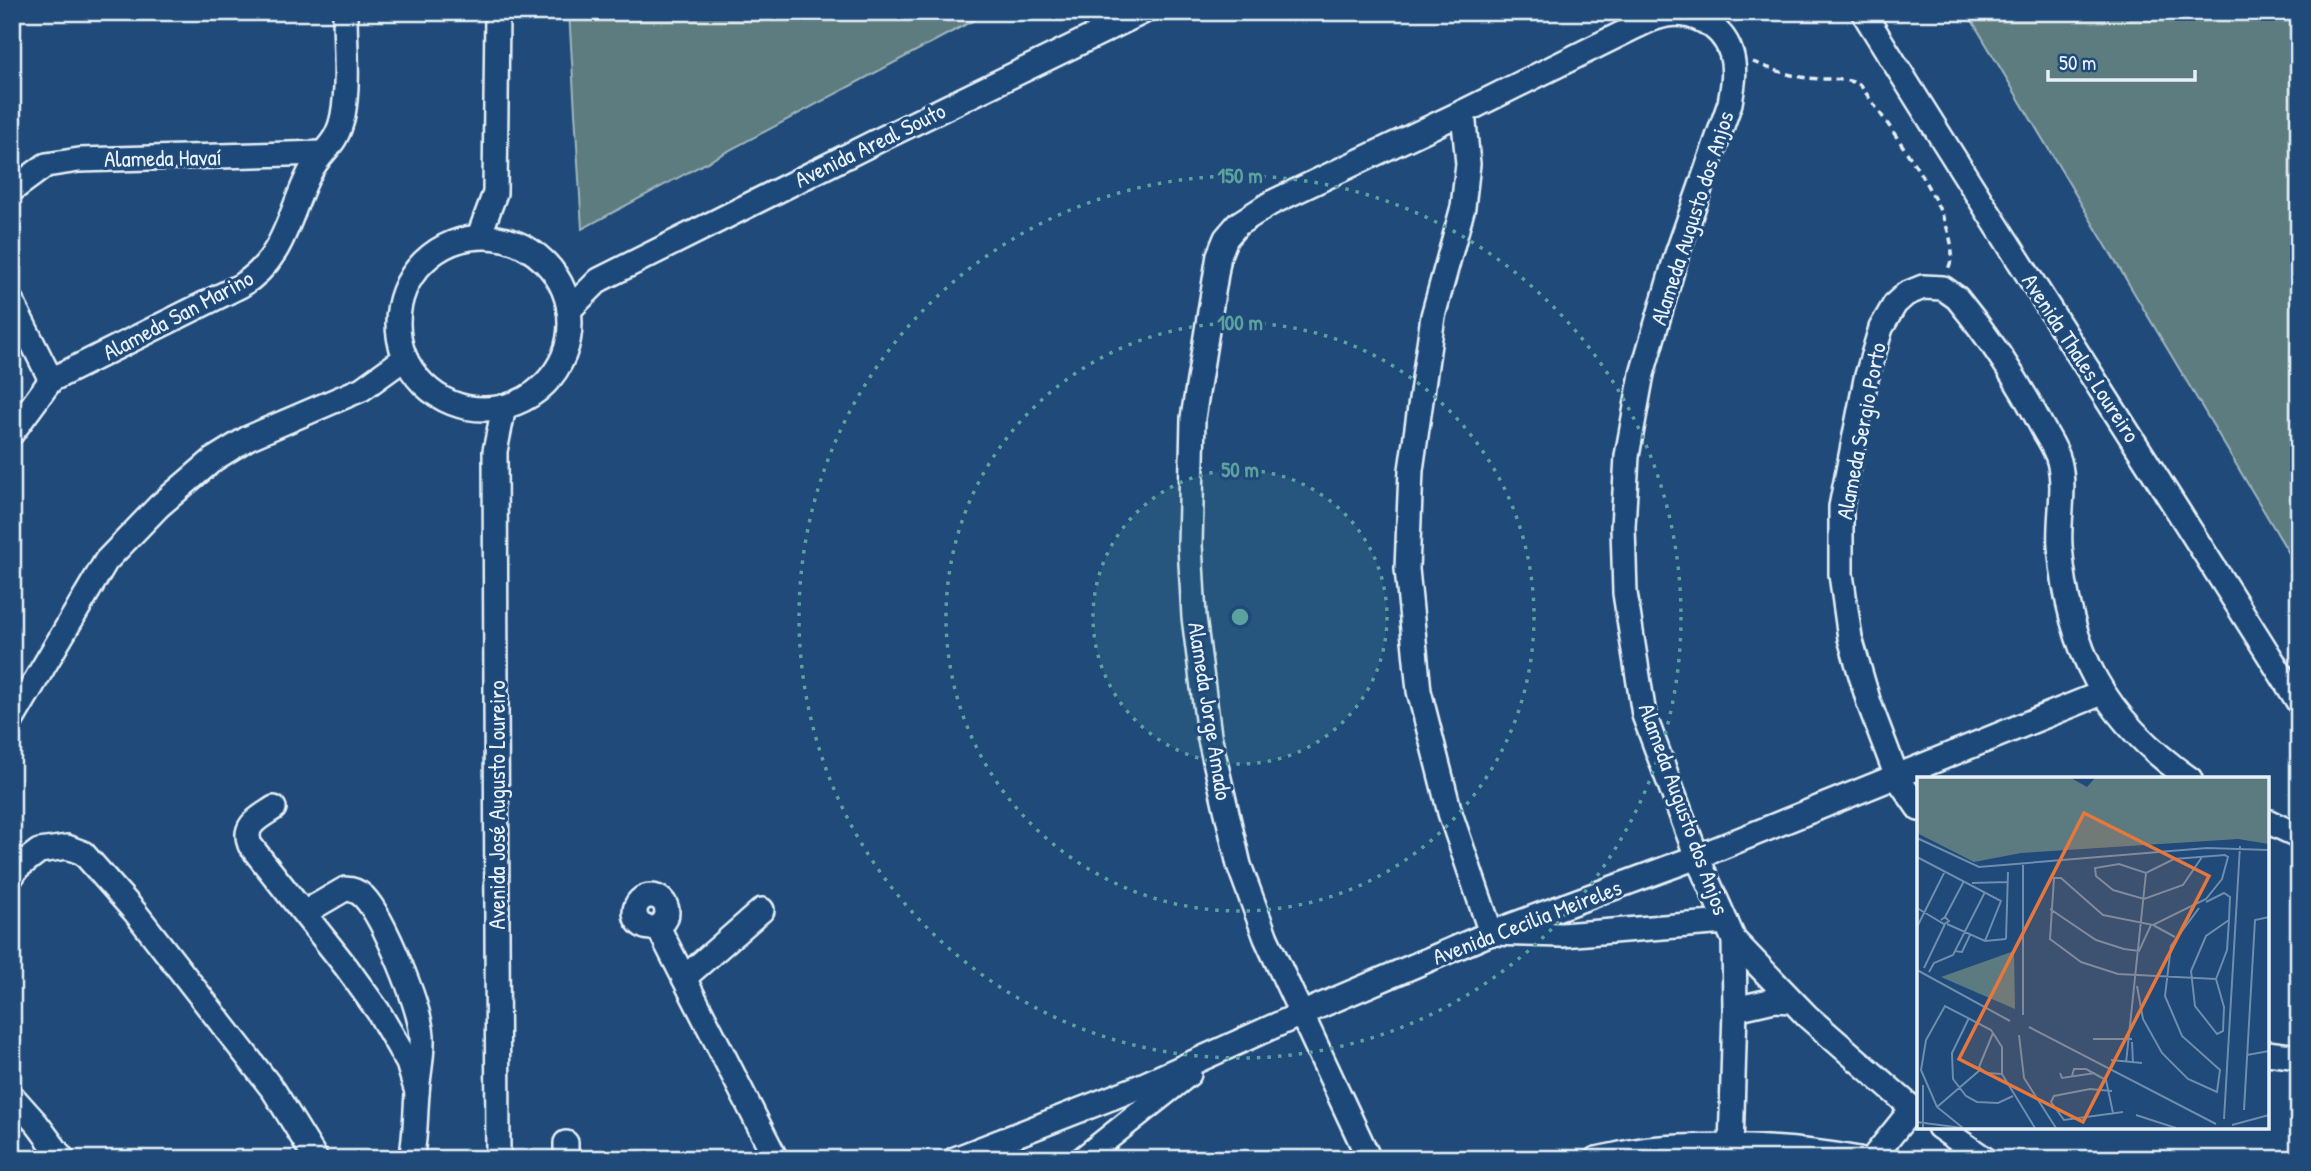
<svg xmlns="http://www.w3.org/2000/svg" width="2311" height="1171" font-family="'Patrick Hand',sans-serif">
<rect width="100%" height="100%" fill="#1f4a7a"/>
<filter id="ink" filterUnits="userSpaceOnUse"><feTurbulence type="fractalNoise" baseFrequency=".0143" numOctaves="2"/><feDisplacementMap in="SourceGraphic" scale="14" xChannelSelector="R" yChannelSelector="G"/><feConvolveMatrix kernelMatrix="1 2 1 2 8 2 1 2 1" color-interpolation-filters="sRGB"/></filter>
<g filter="url(#ink)">
<g fill="#5c7b80" stroke="#a2b6bc" stroke-width="2">
<path d="M569,12h420l-407,217z"/>
<path d="M1967,12h332v558z"/>
</g>
<g fill="none" stroke-linecap="round" stroke-linejoin="round">
<defs>
<g id="street">
<path d="M1863,12c143,232 292,460 436,691"/>
<path d="M1463,112l5,52 -5,43 -30,109 -22,154 -4,99 12,122 31,122 41,120 71,2 164,-13"/>
<path d="M12,190l34,-25 33,-5 243,-7"/>
<path d="M479,236l16,-43 2,-181"/>
<circle cx="484" cy="323" r="86"/>
<path d="M12,302l39,78"/>
<path d="M569,310l30,-30 276,-138 268,-130"/>
<path d="M12,433l39,-53 189,-94c44,-26 48,-70 69,-112 13,-26 28,-27 34,-59 6,-33 2,-69 2,-103"/>
<path d="M12,720l94,-159 53,-55 55,-47 34,-21 114,-49 43,-31"/>
<path d="M274,808c-15,10 -32,17 -24,37l97,123 31,43 30,52 9,29"/>
<path d="M1919,809l-22,-32 -28,-74 -19,-65 -9,-64v-67l25,-128 15,-51 14,-24 11,-10 17,-7 20,1 14,10c32,39 62,84 85,129 6,11 14,22 17,34 7,27 -1,57 1,85 9,106 43,172 130,233"/>
<path d="M2267,821l32,15"/>
<path d="M12,876l6,-9 21,-16 28,-4 16,6 52,59 139,179 42,68"/>
<circle cx="651" cy="912" r="16"/>
<path d="M304,913l41,-24c8,0 14,3 19,8 20,21 56,110 58,139 1,20 -4,39 -5,58 -2,23 -1,42 -6,65"/>
<path d="M658,927l118,232"/>
<path d="M684,978l78,-68"/>
<path d="M1735,1009l39,-9 18,1"/>
<path d="M2267,1053l32,4"/>
<path d="M12,1096l25,28 26,35"/>
<path d="M1939,1127l46,32"/>
<path d="M566,1143v16"/>
<path d="M1731,1148l4,-139 -1,-69"/>
<path d="M498,1159l-3,-708 9,-44"/>
<path d="M955,1159l179,-70 167,-75 190,-81 206,-76 405,-164"/>
<path d="M1082,1159l107,-85"/>
<path d="M1369,1159l-103,-221 -27,-73 -30,-130 -15,-118 -4,-72 3,-127 26,-163 7,-17 12,-14 33,-21 192,-91 170,-84c9,-4 17,-9 26,-11 29,-9 63,7 72,36 5,17 2,33 -1,50l-53,151 -35,120 -15,82 -4,71 2,66 19,122 53,142 37,83 73,76 112,98"/>
<path d="M1596,1159c17,-3 35,-8 53,-10 66,-6 145,-2 210,10"/>
<path d="M1872,1159l40,-50"/>
</g>
</defs>
<use href="#street" stroke="#e8f1f8" stroke-width="28"/>
<path stroke="#e8f1f8" stroke-width="3.5" stroke-dasharray="7 5" stroke-linecap="butt" d="M1753,62c17,7 35,13 54,16 15,2 43,-1 54,8 26,38 91,122 91,168 0,5 -2,10 -4,16"/>
<use href="#street" stroke="#1f4a7a" stroke-width="23"/>
</g>
</g>
<circle cx="1240" cy="617" r="147" fill="#5ba19e" fill-opacity=".12"/>
<g fill="none" stroke="#5ba19e" stroke-width="3.5" stroke-dasharray="3.5 7">
<circle cx="1240" cy="617" r="147"/>
<circle cx="1240" cy="617" r="294"/>
<circle cx="1240" cy="617" r="441"/>
</g>
<g text-anchor="middle" stroke-width="6" stroke-linejoin="round" paint-order="stroke">
<g font-size="23" fill="#e8f1f8" stroke="#1f4a7a">
<text transform="translate(870 145) rotate(-26)" y="8">Avenida Areal Souto</text>
<text transform="translate(163 158) rotate(-1)" y="8">Alameda Havaí</text>
<text transform="translate(1692 218) rotate(-72)" y="8">Alameda Augusto dos Anjos</text>
<text transform="translate(178 315) rotate(-28)" y="8">Alameda San Marino</text>
<text transform="translate(2081 358) rotate(57)" y="8">Avenida Thales Loureiro</text>
<text transform="translate(1861 431) rotate(-79)" y="8">Alameda Sergio Porto</text>
<text transform="translate(1210 711) rotate(81)" y="8">Alameda Jorge Amado</text>
<text transform="translate(497 805) rotate(-90)" y="8">Avenida José Augusto Loureiro</text>
<text transform="translate(1684 809) rotate(70)" y="8">Alameda Augusto dos Anjos</text>
<text transform="translate(1527 922) rotate(-21)" y="8">Avenida Cecilia Meireles</text>
</g>
</g>
<g transform="translate(1917 777)">
<rect width="352" height="352" fill="#1f4a7a"/>
<path d="M0,1h154l16,9 8,-9h174v66l-31,-5 -217,14 -47,9 -57,-29zM97,174l1,58 -74,-32z" fill="#5c7b80"/>
<path fill="none" stroke="#6f8dac" stroke-width="2" d="M0,61l62,29 228,-19 62,2M0,80l84,44 -16,40M285,80l-19,28 -39,14 -31,-9 -17,-14 -1,-8 24,-4 27,9 28,-14 51,-4 3,2 -6,22 -16,20 -53,26 -50,-10 -42,-37h-7l-4,61 31,23 37,12 98,5M55,106l35,-1M289,125l18,-9 6,4 -1,23 -2,30 -11,29 8,28 -1,24 -6,3 -22,-28 -4,-35 15,-35 23,-16M0,131l27,16 5,-3 -4,-4 -4,3M133,132l46,31 28,9 15,2 12,-26M28,140l19,-36M30,147l38,17 21,-2M236,148l22,12M0,150l28,-56M89,162l2,-67M37,174l8,1 8,-17M7,191l21,-44M0,193l93,51M12,195l5,-9 19,-8 32,-63M220,209l6,33 19,34 26,26 29,13 3,-22 -38,-34 -17,-40 6,-50 28,-38M106,238v-150M52,241l-17,35 1,26 13,17 11,6 21,1 15,-7M112,250l187,97M76,256l-14,34 7,6 16,1M102,258l5,43 32,50M176,262h39M215,265l1,21M330,278l22,-4M194,283l31,3M209,286l20,-190M143,296l2,5 33,-5M155,299l2,-7h12l20,11 7,33M6,308v43M195,314l-22,-2 -36,7 -3,6 13,18 59,-8M20,330l43,-37M327,333l11,-190 14,-3M219,338l40,13M307,342l16,-273M0,345l45,6M315,348l37,-10M46,351l-26,-21 -16,-37 5,-30 19,-34 46,24 11,17v27l33,54"/>
<path fill="#e8773b" fill-opacity="0.15" stroke="#e8773b" stroke-width="3.5" d="M167,36l125,63 -126,246 -124,-63z"/>
<rect width="352" height="352" fill="none" stroke="#e8f1f8" stroke-width="3.5"/>
</g>
<circle cx="1240" cy="617" r="10" fill="#5ba19e" stroke="#1f4a7a" stroke-width="3.5"/>
<g font-size="21" text-anchor="middle" font-weight="bold" fill="#5ba19e" stroke="#1f4a7a" stroke-width="6" stroke-linejoin="round" paint-order="stroke">
<text x="1240" y="183">150 m</text>
<text x="1240" y="330">100 m</text>
<text x="1240" y="477">50 m</text>
</g>
<rect width="2311" height="1171" fill="none" stroke="#1f4a7a" stroke-width="42"/>
<rect x="21" y="21" width="2269" height="1129" fill="none" stroke="#e8f1f8" stroke-width="2.5" filter="url(#ink)"/>
<path d="M2048 70v10h147v-10" fill="none" stroke="#e8f1f8" stroke-width="3.5"/>
<text x="2059" y="70" font-size="21" fill="#e8f1f8" stroke="#1f4a7a" stroke-width="5" paint-order="stroke">50 m</text>
</svg>
